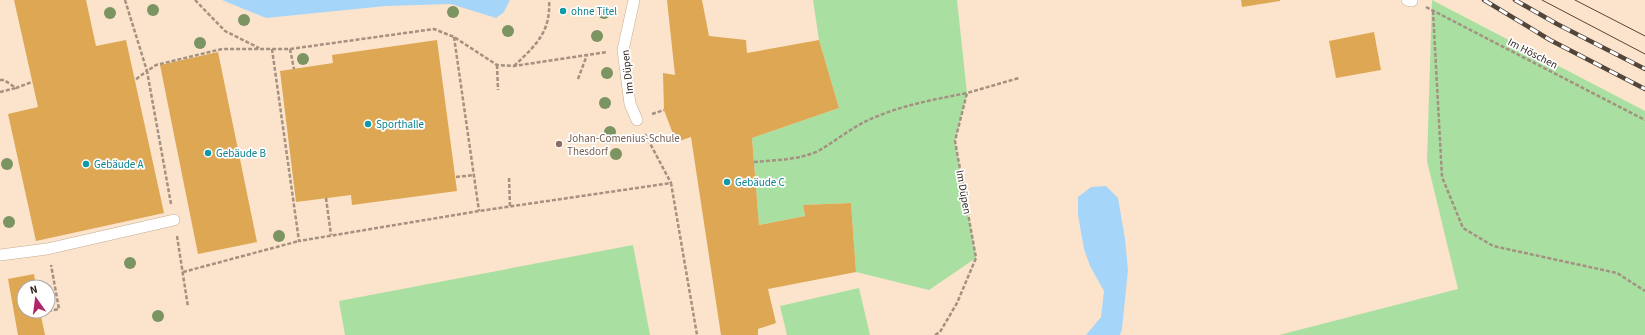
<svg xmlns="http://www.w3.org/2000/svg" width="1645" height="335" font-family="'Source Sans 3',sans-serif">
<rect width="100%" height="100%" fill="#fce3cb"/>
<g fill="#a9e0a2">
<path d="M813,0h144l10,93 -12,48 21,117 -47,32 -73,-18 -5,-69 -48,2 2,11 -46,9 -7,-87 87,-30 -20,-68z"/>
<path d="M1432,0l213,111v224h-366l179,-46 -31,-128z"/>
<path d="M633,245l17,90h-305l-6,-34z"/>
<path d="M859,288l11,47h-83l-7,-29z"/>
</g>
<g fill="#a6d5fa">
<path d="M222,0h288l-6,12 -8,6 -45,-14 -65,2 -120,12z"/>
<path d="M1106,186l12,12 7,41 3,31 -6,59 -2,6h-34l15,-18 3,-26 -14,-25 -6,-17 -6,-34v-18l13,-10z"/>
</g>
<g fill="#dda754">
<path d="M14,0h72l10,46 30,-6 38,173 -128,28 -28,-127 30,-7z"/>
<path d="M667,0h35l7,36 37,4 1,13 72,-13 20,68 -87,30 7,87 46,-9 -2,-11 48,-2 5,69 -88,17 8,34 -18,6v6h-37l-30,-198 -15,5 -12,-32 -1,-37 12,2z"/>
<path d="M1241,0h39v1l-38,6z"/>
<path d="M1374,32l7,38 -45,8 -7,-37z"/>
<path d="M437,40l20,151 -105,14 -1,-10 -55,7 -16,-131 53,-8 -1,-8z"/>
<path d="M218,52l39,190 -59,12 -38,-189z"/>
<path d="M34,274l2,13h-12v24h16l5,24h-27l-10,-56z"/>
</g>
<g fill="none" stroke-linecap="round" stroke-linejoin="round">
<defs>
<g id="lane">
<path d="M634,0l-11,50 7,54 7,16"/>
<path d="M1407,0l5,1"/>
<path d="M0,255l47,-6 127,-29"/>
</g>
</defs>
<use href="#lane" stroke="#c3ac95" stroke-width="12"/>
<g stroke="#a49180" stroke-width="2.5" stroke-dasharray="4 2" stroke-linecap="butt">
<path d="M125,0l22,71 -12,9"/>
<path d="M195,0l30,31 34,17"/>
<path d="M1426,7l219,113"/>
<path d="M1433,11l9,166 21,51 30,18 124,27 28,18"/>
<path d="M454,37l25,174"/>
<path d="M272,49l27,192 180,-30 192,-28 26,152"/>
<path d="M290,49l4,20"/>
<path d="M497,65l1,25"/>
<path d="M514,66c22,-21 37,-34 35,-66"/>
<path d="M578,79l9,-24"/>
<path d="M0,80h4l12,8 16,-6"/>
<path d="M0,92l16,-4"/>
<path d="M652,114l12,-4"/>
<path d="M645,134l26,49"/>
<path d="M754,162c21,-2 47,-2 66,-12 20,-12 36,-26 58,-34 29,-12 59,-17 89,-23"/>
<path d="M456,177l18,-2"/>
<path d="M509,178l1,28"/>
<path d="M326,198l5,37"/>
<path d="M171,204l-24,-133 9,-6 66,-16h68l144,-20 20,8 43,28 17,1 93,-14"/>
<path d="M177,236l11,71"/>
<path d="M183,272l116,-31"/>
<path d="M48,311l11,-2 -8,-44"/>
<path d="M41,312l6,-1"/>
<path d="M935,335l5,-3 17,-29 19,-45 -21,-117 12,-48 52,-15"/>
</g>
<use href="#lane" stroke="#fff" stroke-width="11"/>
<g stroke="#52463b" stroke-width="1">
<path d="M1542,0l103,54"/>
<path d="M1575,0l70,36"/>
</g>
<defs>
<g id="rail">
<path d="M1484,0l66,40 95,49"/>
<path d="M1515,0l42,24 88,45"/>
</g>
</defs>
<use href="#rail" stroke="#52463b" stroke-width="4.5"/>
<use href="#rail" stroke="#fff" stroke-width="3" stroke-dasharray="9" stroke-linecap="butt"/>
</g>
<g fill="#7b9462">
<circle cx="153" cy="10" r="6"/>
<circle cx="453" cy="12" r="6"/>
<circle cx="110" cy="13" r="6"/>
<circle cx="604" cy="13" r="6"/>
<circle cx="244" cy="20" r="6"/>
<circle cx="508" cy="31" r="6"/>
<circle cx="597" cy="36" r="6"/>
<circle cx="200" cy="43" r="6"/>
<circle cx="303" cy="59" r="6"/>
<circle cx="607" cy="73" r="6"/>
<circle cx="605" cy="103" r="6"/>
<circle cx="610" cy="132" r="6"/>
<circle cx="616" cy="154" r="6"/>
<circle cx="7" cy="164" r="6"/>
<circle cx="9" cy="222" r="6"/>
<circle cx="279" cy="236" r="6"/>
<circle cx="130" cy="263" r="6"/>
<circle cx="158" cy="316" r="6"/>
</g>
<g fill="#0f9aa8" stroke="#fff" stroke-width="1.5">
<circle cx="563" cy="11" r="4"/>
<circle cx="368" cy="124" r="4"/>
<circle cx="208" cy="153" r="4"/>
<circle cx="86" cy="164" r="4"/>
<circle cx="727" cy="182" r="4"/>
</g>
<circle fill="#8d6e63" stroke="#fff" stroke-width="1.5" cx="559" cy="144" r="4"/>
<g text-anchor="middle" stroke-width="3.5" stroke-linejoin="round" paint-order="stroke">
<g font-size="11" fill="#0d838f" stroke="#fff" text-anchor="start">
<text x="571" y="15">ohne Titel</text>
<text x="376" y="128">Sporthalle</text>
<text x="216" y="157">Gebäude B</text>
<text x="94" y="168">Gebäude A</text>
<text x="735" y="186">Gebäude C</text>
</g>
<g font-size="11" fill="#31271f" stroke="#fff">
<text transform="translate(1533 53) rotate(27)" y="4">Im Höschen</text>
<text transform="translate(627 72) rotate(-96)" y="4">Im Düpen</text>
<text transform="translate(964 192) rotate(80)" y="4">Im Düpen</text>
</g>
<g font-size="11" fill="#785e54" stroke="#fff" text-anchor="start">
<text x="567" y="142">Johan-Comenius-Schule<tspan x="567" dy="13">Thesdorf</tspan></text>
</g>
</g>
<g transform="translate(36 299) rotate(346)"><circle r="19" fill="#ffffff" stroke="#ada9a5"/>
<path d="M0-3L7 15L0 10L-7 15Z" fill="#ae2569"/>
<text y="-6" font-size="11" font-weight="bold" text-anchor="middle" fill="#31271f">N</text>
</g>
</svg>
